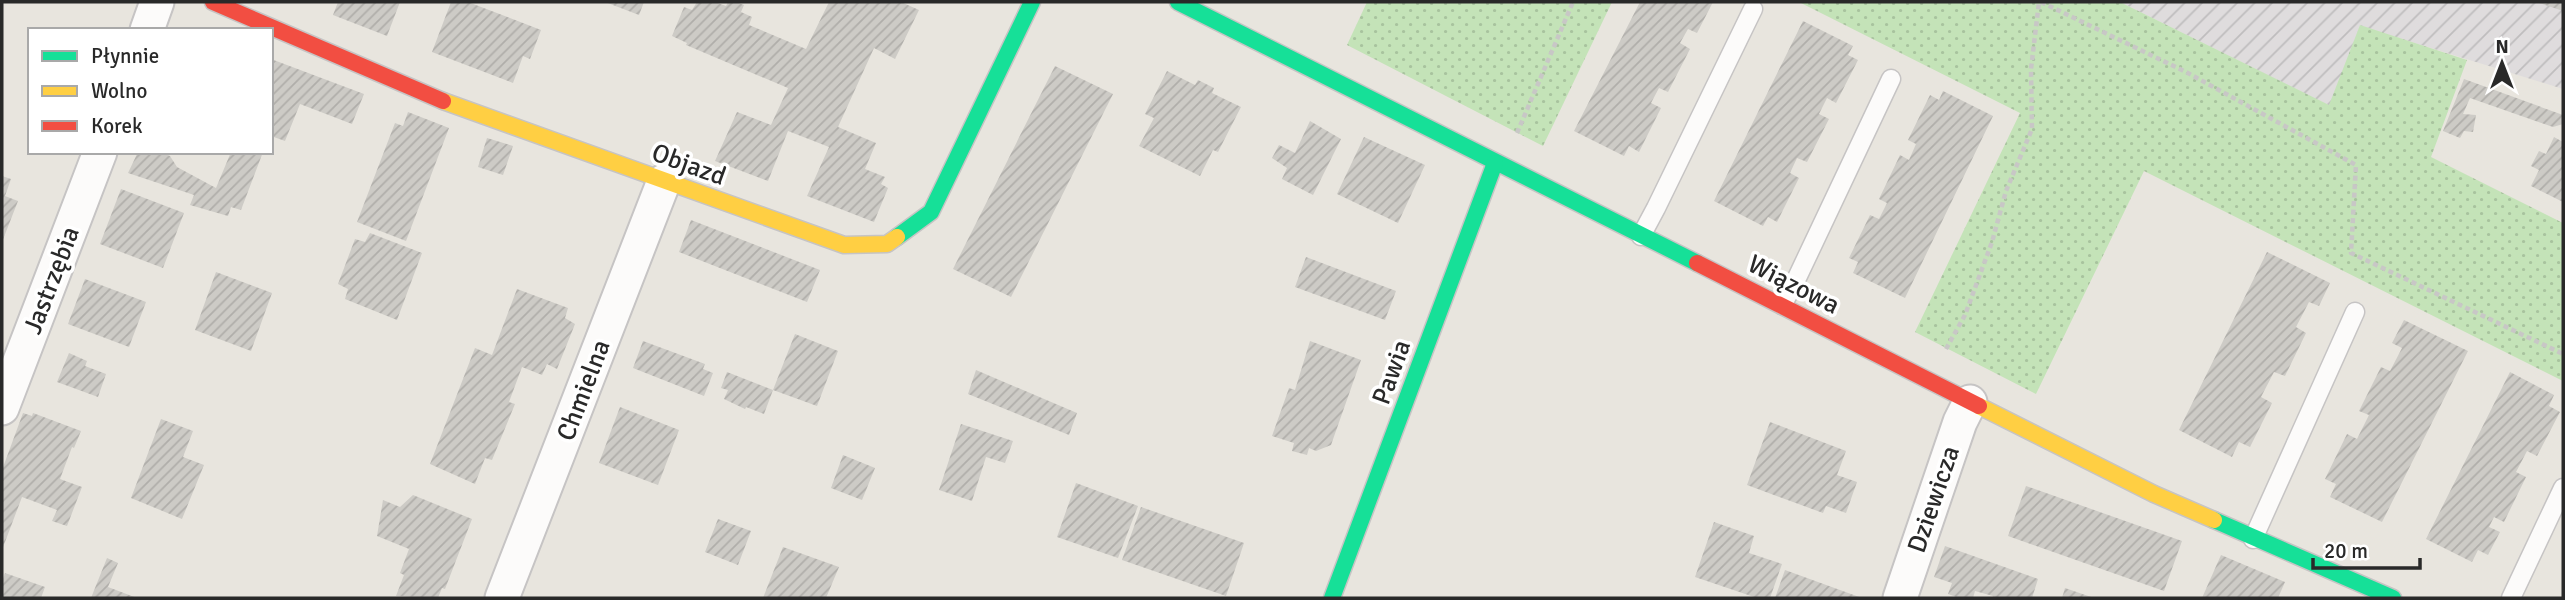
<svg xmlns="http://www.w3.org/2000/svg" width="2565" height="600" font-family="Signika,sans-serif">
<defs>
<pattern id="industrial-furrows" width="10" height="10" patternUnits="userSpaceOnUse" patternTransform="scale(1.75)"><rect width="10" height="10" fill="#dfdcdd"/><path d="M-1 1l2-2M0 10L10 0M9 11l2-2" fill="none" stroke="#bfbdbe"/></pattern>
<pattern id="grass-dots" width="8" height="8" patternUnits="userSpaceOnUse" patternTransform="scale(1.75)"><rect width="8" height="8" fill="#c4e3b8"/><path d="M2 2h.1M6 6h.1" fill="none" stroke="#a8c39e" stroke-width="1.8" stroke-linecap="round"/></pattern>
<pattern id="building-hatch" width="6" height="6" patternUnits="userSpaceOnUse" patternTransform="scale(1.75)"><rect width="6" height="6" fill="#cdcbc6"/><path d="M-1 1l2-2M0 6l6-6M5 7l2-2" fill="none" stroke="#b0aeaa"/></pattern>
</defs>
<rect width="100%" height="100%" fill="#e8e5de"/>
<path fill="url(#industrial-furrows)" d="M2120,2h443v87l-203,-63 -30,80z"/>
<g fill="url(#grass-dots)">
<path d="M1367,2h245l-69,144 -196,-101z"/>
<path d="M1799,2h321l209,103 31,-80 107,35 -36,97 132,66v158l-419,-210 -108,223 -121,-62 105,-219z"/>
</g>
<g fill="url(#building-hatch)">
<path d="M338,2h62l-13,34 -54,-21z"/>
<path d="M451,2h17l73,28 -11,29 -7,-3 -10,27 -81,-31z"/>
<path d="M605,2h39l-5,13z"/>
<path d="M697,2h18l11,4 2,-4h8l8,3 -3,7 11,5 -3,8 57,24 23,-47h72l18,8 -24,49 -21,-11 -36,79 38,16 -11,26 20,8 -4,7 7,4 -14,34 -67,-26 22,-49 -41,-16 -20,50 -53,-20 22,-49 34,13 17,-37 -102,-43 1,-2 -15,-7 12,-29 8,3z"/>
<path d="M1640,2h73l-16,31 -9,-4 -8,14 10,6 -22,43 -9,-4 -8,15 10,5 -22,44 -10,-6 -5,10 -50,-25z"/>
<path d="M2536,2h27v9z"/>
<path d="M1803,21l50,25 -5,9 10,5 -22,43 -9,-5 -8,16 10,5 -22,43 -10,-4 -7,15 9,5 -22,44 -9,-5 -5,9 -49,-25z"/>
<path d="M271,59l93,35 -12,30 -52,-20 -15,37 -14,-5z"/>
<path d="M1055,66l58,28 -102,203 -58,-28z"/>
<path d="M1167,71l28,14 3,-5 16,8 -2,5 29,14 -23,45 -5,-2 -13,26 -61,-30 15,-28 -9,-4z"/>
<path d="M2464,79l99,36v9l-10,3 -83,-29 -7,16 13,1 -3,17 -9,-1 -4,7 -17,-7z"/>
<path d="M1943,91l50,25 -88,182 -52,-25 5,-11 -9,-4 21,-43 9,4 8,-16 -8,-4 21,-44 9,5 7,-16 -8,-4 22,-45 9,5z"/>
<path d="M408,112l41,16 -43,113 -49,-19 38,-99 8,3z"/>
<path d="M1310,121l31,18 -28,56 -31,-16 5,-11 -15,-10 7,-13 16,8z"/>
<path d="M1364,137l61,28 -27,58 -61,-29z"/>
<path d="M2554,137l9,5v60l-32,-16 8,-16 -8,-4 8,-15 7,3z"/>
<path d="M487,138l26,8 -10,29 -25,-8z"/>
<path d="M138,152h22l10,4 7,11 39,21 15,-36h32l-22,58 -10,-3 -3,9 -38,-11 4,-10 -66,-22z"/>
<path d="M2,176l9,3 -6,17 13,5 -16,41z"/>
<path d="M121,189l63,24 -21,55 -63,-24z"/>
<path d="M691,220l129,50 -13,32 -128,-50z"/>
<path d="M370,233l52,20 -25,67 -52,-21 3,-10 -10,-5 17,-45 10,3z"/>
<path d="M2267,252l63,31 -11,23 -10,-4 -13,25 10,6 -21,43 -11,-4 -13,25 11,6 -22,44 -11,-5 -7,15 -53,-27z"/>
<path d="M1306,257l90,34 -11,29 -90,-33z"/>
<path d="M216,272l56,21 -21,58 -56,-21z"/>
<path d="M85,279l61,23 -17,45 -61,-23z"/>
<path d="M517,289l51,19 -3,10 10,6 -18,45 -10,-5 -5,11 -20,-8 -13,35 6,2 -23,56 -7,-2 -10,26 -45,-20 45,-116 17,7z"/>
<path d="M2404,320l64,31 -86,171 -52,-25 6,-13 -11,-5 22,-45 10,5 12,-24 -10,-4 22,-44 9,4 12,-23 -10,-5z"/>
<path d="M795,334l43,17 -21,55 -44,-16z"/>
<path d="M643,341l62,23 -2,5 10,4 -9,23 -71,-28z"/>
<path d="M1310,341l51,19 -30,85 -15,6 -7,-3 -2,7 -15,-4 2,-8 -22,-7 17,-48 6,2z"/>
<path d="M69,353l18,8 -2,5 21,8 -8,23 -41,-15z"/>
<path d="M976,370l101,43 -8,22 -101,-41z"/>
<path d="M727,372l46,18 -9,24 -18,-7 -1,2 -21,-10 4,-9 -7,-2z"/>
<path d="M2510,372l44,23 -5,11 11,6 -23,44 -10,-5 -11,21 10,5 -22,45 -10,-5 -5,10 11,5 -12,23 -10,-5 -6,12 -46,-23z"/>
<path d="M620,407l59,23 -21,55 -59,-22z"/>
<path d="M23,413l9,3 1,-3 48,18 -7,17 -2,-1 -12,32 22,8 -15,39 -15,-5 5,-11 -35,-13 -20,53v-80z"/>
<path d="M161,419l32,12 -10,26 21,8 -22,54 -51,-21z"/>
<path d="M1770,422l76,29 -9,24 20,7 -11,31 -20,-7 -3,7 -76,-28z"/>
<path d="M961,424l52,17 -8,22 -19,-6 -14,44 -33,-11z"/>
<path d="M843,455l32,13 -13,32 -31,-12z"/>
<path d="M1076,483l62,23 -20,52 -61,-21z"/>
<path d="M2026,486l156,55 -18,50 -156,-55z"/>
<path d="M413,495l59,24 -27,70 -3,-1 -4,10 -42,-2 8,-21 -4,-2 9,-24 -32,-13 6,-36 17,7z"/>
<path d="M1141,507l103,36 -18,53 -104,-36z"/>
<path d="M718,519l33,12 -13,34 -33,-13z"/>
<path d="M1714,522l40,14 -5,17 33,11 -12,34h-13l-62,-21z"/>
<path d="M1945,546l93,33 -6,19h-40l1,-2 -18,-5 -2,7h-14l-11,-4 4,-11 -18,-6z"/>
<path d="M783,547l56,20 -13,31h-63z"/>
<path d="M2221,555l64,27 -7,16h-76z"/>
<path d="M107,558l11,5 -10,24 29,11h-46z"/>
<path d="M1785,570l77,28h-87z"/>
<path d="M5,573l40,14 -4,11h-39v-16z"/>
<path d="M2065,588l29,10h-32z"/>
</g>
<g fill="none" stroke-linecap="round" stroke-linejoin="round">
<defs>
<g id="lane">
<path d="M1641,236l15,-28 97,-199"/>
<path d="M1782,305l14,-25 95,-201"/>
<path d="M2253,539l102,-227"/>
<path d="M2511,598l52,-110"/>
</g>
<g id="street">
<path d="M147,30l10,-28"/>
<path d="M2,408l98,-256"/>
<path d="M502,598l162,-417"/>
<path d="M1900,598l60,-176 10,-20"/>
</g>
<g id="fast">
<path d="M1178,2l519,261"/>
<path d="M897,237l34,-25 101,-210"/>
<path d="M2214,520l179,78"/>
<path d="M1332,598l163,-435"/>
</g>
<g id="slow">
<path d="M443,101l401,144 43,-1 10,-7"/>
<path d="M1979,406l175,88 60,26"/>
</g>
<g id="jam">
<path d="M213,2l230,99"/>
<path d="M1697,263l282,143"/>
</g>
</defs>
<use href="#lane" stroke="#c6c4c4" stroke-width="21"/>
<use href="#street" stroke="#c6c4c4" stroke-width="37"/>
<use href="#fast" stroke="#c6c4c4" stroke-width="19"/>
<use href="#slow" stroke="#c6c4c4" stroke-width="19"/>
<use href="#jam" stroke="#c6c4c4" stroke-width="19"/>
<g stroke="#c8c7c6" stroke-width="4.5" stroke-dasharray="5 3.5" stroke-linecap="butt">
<path d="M2041,2l145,70 170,93 -5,88 212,101"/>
<path d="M1517,133l56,-131"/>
<path d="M1946,349l19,-34 27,-73 14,-51 26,-62 -1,-60 8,-67"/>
</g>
<use href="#lane" stroke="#fcfbfa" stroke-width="18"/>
<use href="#street" stroke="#fcfbfa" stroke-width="33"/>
<use href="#fast" stroke="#16e098" stroke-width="16"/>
<use href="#slow" stroke="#ffcf43" stroke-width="16"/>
<use href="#jam" stroke="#f24e42" stroke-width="16"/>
</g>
<g text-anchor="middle" stroke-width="7" stroke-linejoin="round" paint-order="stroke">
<g font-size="26" fill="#292929" stroke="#fff">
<text transform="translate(689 164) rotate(20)" y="9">Objazd</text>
<text transform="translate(51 280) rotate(-69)" y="9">Jastrzębia</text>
<text transform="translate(1794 284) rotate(27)" y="9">Wiązowa</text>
<text transform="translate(1391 372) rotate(-70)" y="9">Pawia</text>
<text transform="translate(583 390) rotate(-69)" y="9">Chmielna</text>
<text transform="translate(1933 499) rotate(-71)" y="9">Dziewicza</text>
</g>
</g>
<rect width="2565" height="600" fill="none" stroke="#292929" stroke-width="7"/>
<rect x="28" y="28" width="245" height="126" fill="#ffffff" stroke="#a9a9a9" stroke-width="2"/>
<rect x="42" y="51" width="35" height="10" fill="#16e098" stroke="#a9a9a9" stroke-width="2"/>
<text x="91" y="63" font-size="21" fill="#292929">Płynnie</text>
<rect x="42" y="86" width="35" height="10" fill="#ffcf43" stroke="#a9a9a9" stroke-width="2"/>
<text x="91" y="98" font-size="21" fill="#292929">Wolno</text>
<rect x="42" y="121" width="35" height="10" fill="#f24e42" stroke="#a9a9a9" stroke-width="2"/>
<text x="91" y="133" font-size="21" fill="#292929">Korek</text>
<g transform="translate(2502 63)" stroke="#ffffff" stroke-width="5" paint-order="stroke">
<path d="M0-5L12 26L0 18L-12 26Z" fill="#292929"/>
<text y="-10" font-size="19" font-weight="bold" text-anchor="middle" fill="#292929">N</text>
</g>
<path d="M2313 558v10h107v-10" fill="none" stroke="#292929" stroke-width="3.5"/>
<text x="2324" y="558" font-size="21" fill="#292929" stroke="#ffffff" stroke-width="5" paint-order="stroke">20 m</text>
</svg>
